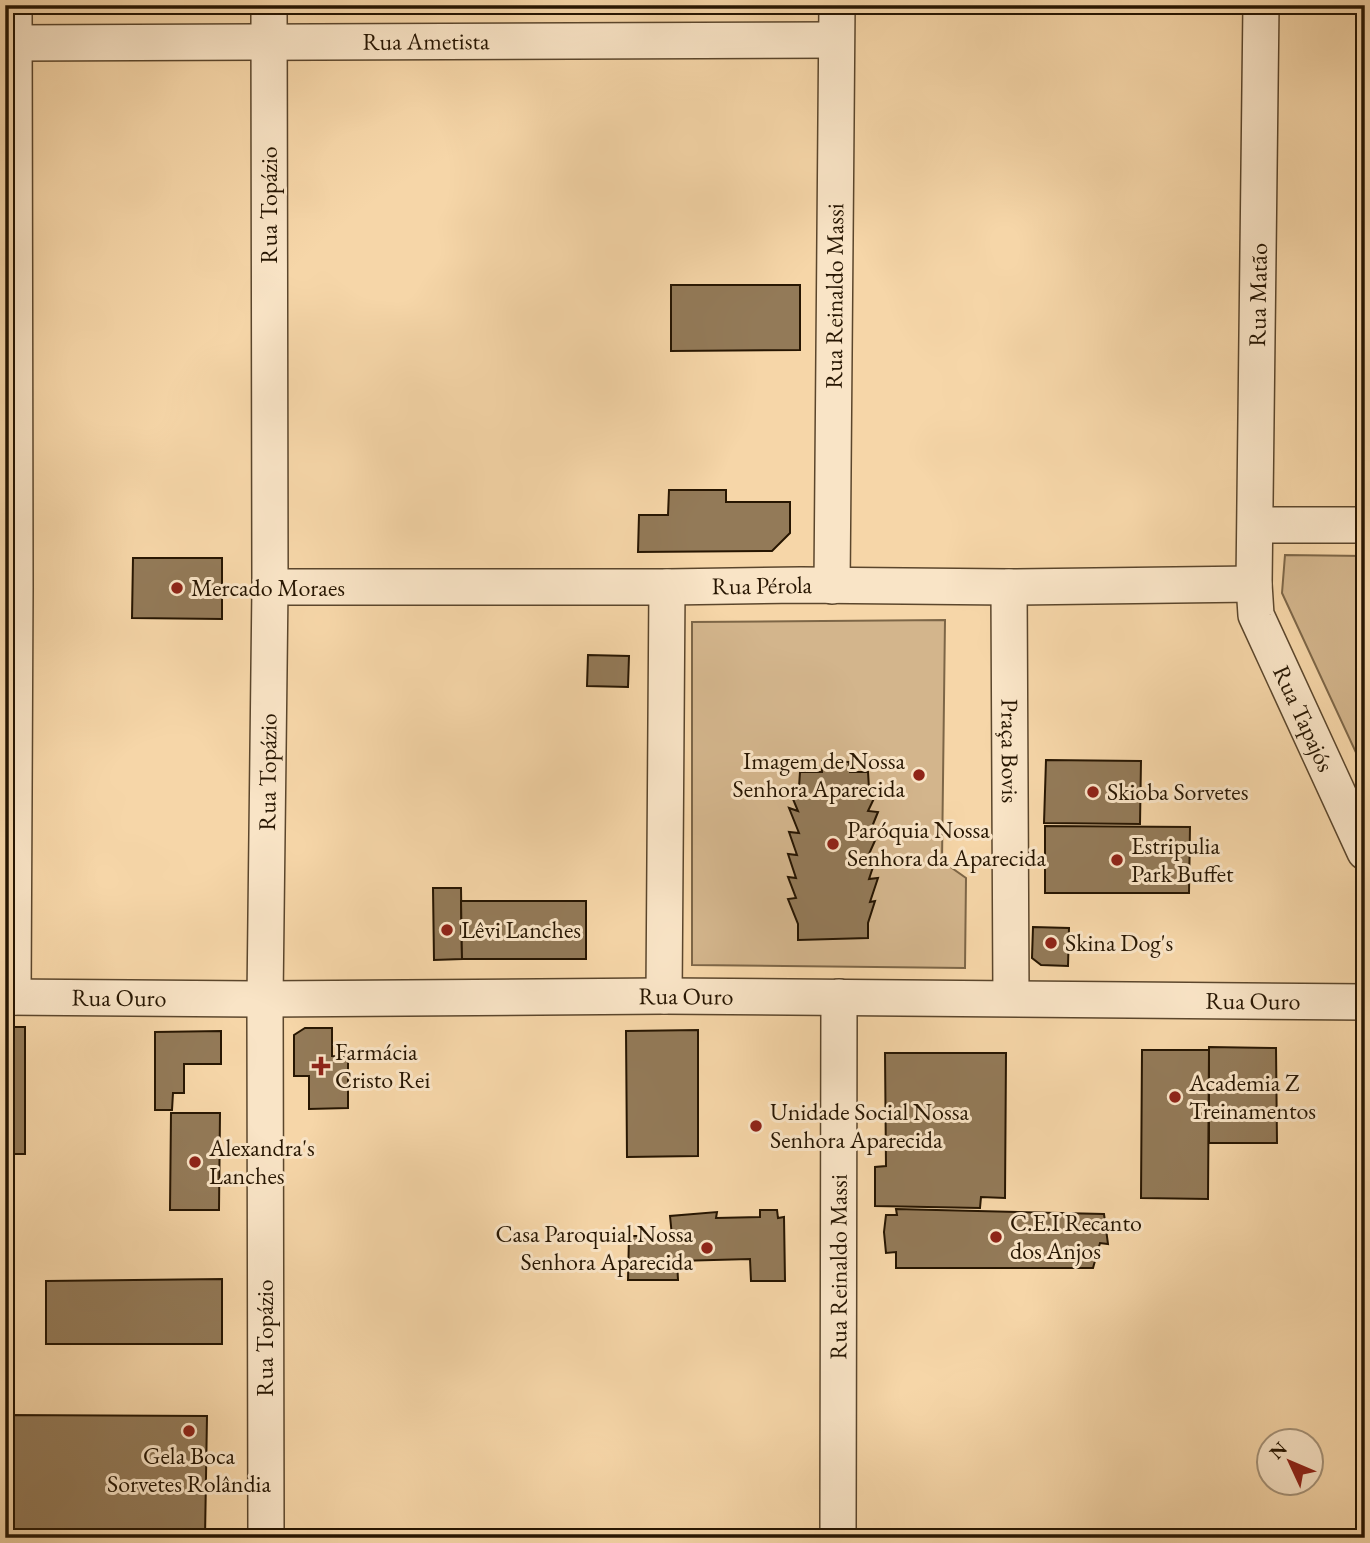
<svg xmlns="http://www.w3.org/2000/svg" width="1370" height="1543" font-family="'EB Garamond',serif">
<rect width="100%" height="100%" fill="#f6d6a8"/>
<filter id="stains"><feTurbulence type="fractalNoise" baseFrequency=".00286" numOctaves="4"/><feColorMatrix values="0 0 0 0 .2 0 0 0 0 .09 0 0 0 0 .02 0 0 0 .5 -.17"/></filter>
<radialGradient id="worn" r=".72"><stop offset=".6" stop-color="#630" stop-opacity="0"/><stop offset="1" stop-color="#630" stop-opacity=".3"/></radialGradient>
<g fill="#d3b58c" stroke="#7d6647" stroke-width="2">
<path d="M1285,555l80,1v216l-83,-179z"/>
<path d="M945,620l-3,241 24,17 -1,90 -273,-3v-343z"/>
</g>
<g fill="#937a58" stroke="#271602" stroke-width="2">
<path d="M671,285h129v65l-129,1z"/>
<path d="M669,490h57v12h64v31l-18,18 -134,1 1,-37h29z"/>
<path d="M133,558h89v61l-90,-1z"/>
<path d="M588,655l41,1 -1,31 -41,-1z"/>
<path d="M1046,760l95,1 -1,63 -96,-1z"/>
<path d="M822,761l27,1 1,10h18l1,16h10l-11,23 10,1 -9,22h9l-9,20 8,1 -8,24 9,-1 -8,24 5,-1 -7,22v15l-70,2v-16l-10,-25 8,-1 -8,-21 8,1 -8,-24 9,1 -8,-23 10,1 -10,-25 9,3 -10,-24h11l1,-15h22z"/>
<path d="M1045,826l145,1 -1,66h-144z"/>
<path d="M433,888h28l1,71 -28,1z"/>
<path d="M461,901h125v58h-124z"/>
<path d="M1033,927l36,1 -1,38 -27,-1 -9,-7z"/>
<rect x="5" y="1027" width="20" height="127"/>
<path d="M305,1028h27v28l16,1v51l-39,1v-33h-15v-41z"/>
<path d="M698,1030v126l-71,1 -1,-126z"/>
<path d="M221,1031v33h-37v29h-11l-1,17h-17v-78z"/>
<path d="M1209,1047l67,1 1,95h-68z"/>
<path d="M1142,1050h67l-1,149 -67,-1z"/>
<path d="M885,1053h121l-1,145 -24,-1 -1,11 -105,-2v-39l11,-1z"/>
<path d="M171,1113h49l-1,97h-49z"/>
<path d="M896,1209l208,5 4,30 -8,-1 -7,25h-197v-16l-10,1 -2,-21 2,-17h11z"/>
<path d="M760,1210h17l1,8 6,-1 1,64h-34l-1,-22 -73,2 1,19h-50l1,-44h43l-2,-20 47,-4 -1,6 44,-1z"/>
<path d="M222,1279v65h-176v-63z"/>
<path d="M5,1415l202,1 -2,122h-200z"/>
</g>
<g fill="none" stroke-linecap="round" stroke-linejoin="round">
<defs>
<g id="minor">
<path id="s1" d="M1261,5l-7,579 2,31 109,237"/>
<path id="s2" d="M15,43l821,-3"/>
<path d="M1256,525h109"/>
<path id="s3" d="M832,586l5,-581"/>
<path id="s4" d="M270,587h397l134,-2 208,2 245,-3"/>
<path id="s5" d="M1009,587l2,411"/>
<path d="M664,996l3,-409"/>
<path id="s6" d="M5,997l260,2 399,-3 701,6"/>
<path d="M13,997l2,-410 -1,-582"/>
<path id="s7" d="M266,1538l-1,-539 5,-412 -1,-582"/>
<path id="s8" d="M838,1538l1,-541"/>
</g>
</defs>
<use href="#minor" stroke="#5b462c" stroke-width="38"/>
<use href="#minor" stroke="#f9e4c6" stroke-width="35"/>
</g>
<g fill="#8f2418" stroke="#f9e4c6" stroke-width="2.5">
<circle cx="177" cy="588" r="7"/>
<circle cx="919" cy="775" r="7"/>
<circle cx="1093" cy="792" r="7"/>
<circle cx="833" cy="844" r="7"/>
<circle cx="1117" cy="860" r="7"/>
<circle cx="447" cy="930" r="7"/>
<circle cx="1051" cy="943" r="7"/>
<path d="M317.5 1055.5h7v7h7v7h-7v7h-7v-7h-7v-7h7z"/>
<circle cx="1175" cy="1097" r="7"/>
<circle cx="756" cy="1126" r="7"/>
<circle cx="195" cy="1162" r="7"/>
<circle cx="996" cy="1237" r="7"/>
<circle cx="707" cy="1248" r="7"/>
<circle cx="189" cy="1431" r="7"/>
</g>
<g text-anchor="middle" stroke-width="6" stroke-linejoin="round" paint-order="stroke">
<g font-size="24" fill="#271602" stroke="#f9e4c6">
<text dy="8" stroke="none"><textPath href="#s2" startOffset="411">Rua Ametista</textPath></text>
<text transform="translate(269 205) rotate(-90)" y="8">Rua Topázio</text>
<text dy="8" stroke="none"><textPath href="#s3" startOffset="290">Rua Reinaldo Massi</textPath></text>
<text transform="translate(1258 295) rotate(-89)" y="8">Rua Matão</text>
<text dy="8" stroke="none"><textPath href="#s4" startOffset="492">Rua Pérola</textPath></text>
<text dy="8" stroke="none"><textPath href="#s1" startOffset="724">Rua Tapajós</textPath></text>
<text dy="8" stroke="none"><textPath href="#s5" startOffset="164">Praça Bovis</textPath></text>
<text dy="8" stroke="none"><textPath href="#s7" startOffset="766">Rua Topázio</textPath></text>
<text dy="8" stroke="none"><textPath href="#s6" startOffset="681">Rua Ouro</textPath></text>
<text dy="8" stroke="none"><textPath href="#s6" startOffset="114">Rua Ouro</textPath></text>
<text dy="8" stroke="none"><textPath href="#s6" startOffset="1248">Rua Ouro</textPath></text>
<text dy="8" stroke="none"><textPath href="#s8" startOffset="271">Rua Reinaldo Massi</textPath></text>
<text transform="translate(265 1338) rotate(-90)" y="8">Rua Topázio</text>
</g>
<g font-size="24" fill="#271602" stroke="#f9e4c6" text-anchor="start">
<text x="191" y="596">Mercado Moraes</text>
<text x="905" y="769" text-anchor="end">Imagem de Nossa<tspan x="905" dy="28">Senhora Aparecida</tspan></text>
<text x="1107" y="800">Skioba Sorvetes</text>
<text x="847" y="838">Paróquia Nossa<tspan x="847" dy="28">Senhora da Aparecida</tspan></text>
<text x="1131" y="854">Estripulia<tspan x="1131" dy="28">Park Buffet</tspan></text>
<text x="461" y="938">Lêvi Lanches</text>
<text x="1065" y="951">Skina Dog's</text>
<text x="335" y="1060">Farmácia<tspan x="335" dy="28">Cristo Rei</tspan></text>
<text x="1189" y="1091">Academia Z<tspan x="1189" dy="28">Treinamentos</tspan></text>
<text x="770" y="1120">Unidade Social Nossa<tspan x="770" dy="28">Senhora Aparecida</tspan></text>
<text x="209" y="1156">Alexandra's<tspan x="209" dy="28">Lanches</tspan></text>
<text x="1010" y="1231">C.E.I Recanto<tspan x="1010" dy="28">dos Anjos</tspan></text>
<text x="693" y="1242" text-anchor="end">Casa Paroquial Nossa<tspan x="693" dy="28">Senhora Aparecida</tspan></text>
<text x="189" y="1464" text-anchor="middle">Gela Boca<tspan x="189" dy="28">Sorvetes Rolândia</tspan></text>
</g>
</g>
<rect width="1370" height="1543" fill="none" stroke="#f6d6a8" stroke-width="28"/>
<rect x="7" y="7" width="1356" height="1529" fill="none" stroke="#271602" stroke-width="3.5"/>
<rect x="14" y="14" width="1342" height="1515" fill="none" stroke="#271602" stroke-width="2"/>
<g transform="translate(1290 1462) rotate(314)"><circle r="33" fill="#f9e4c6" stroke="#a59278" stroke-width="2"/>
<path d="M0-5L12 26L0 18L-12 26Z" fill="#8f2418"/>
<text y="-10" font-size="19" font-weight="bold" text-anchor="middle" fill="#271602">N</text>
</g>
<rect width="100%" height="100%" filter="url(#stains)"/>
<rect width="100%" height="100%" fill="url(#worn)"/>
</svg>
